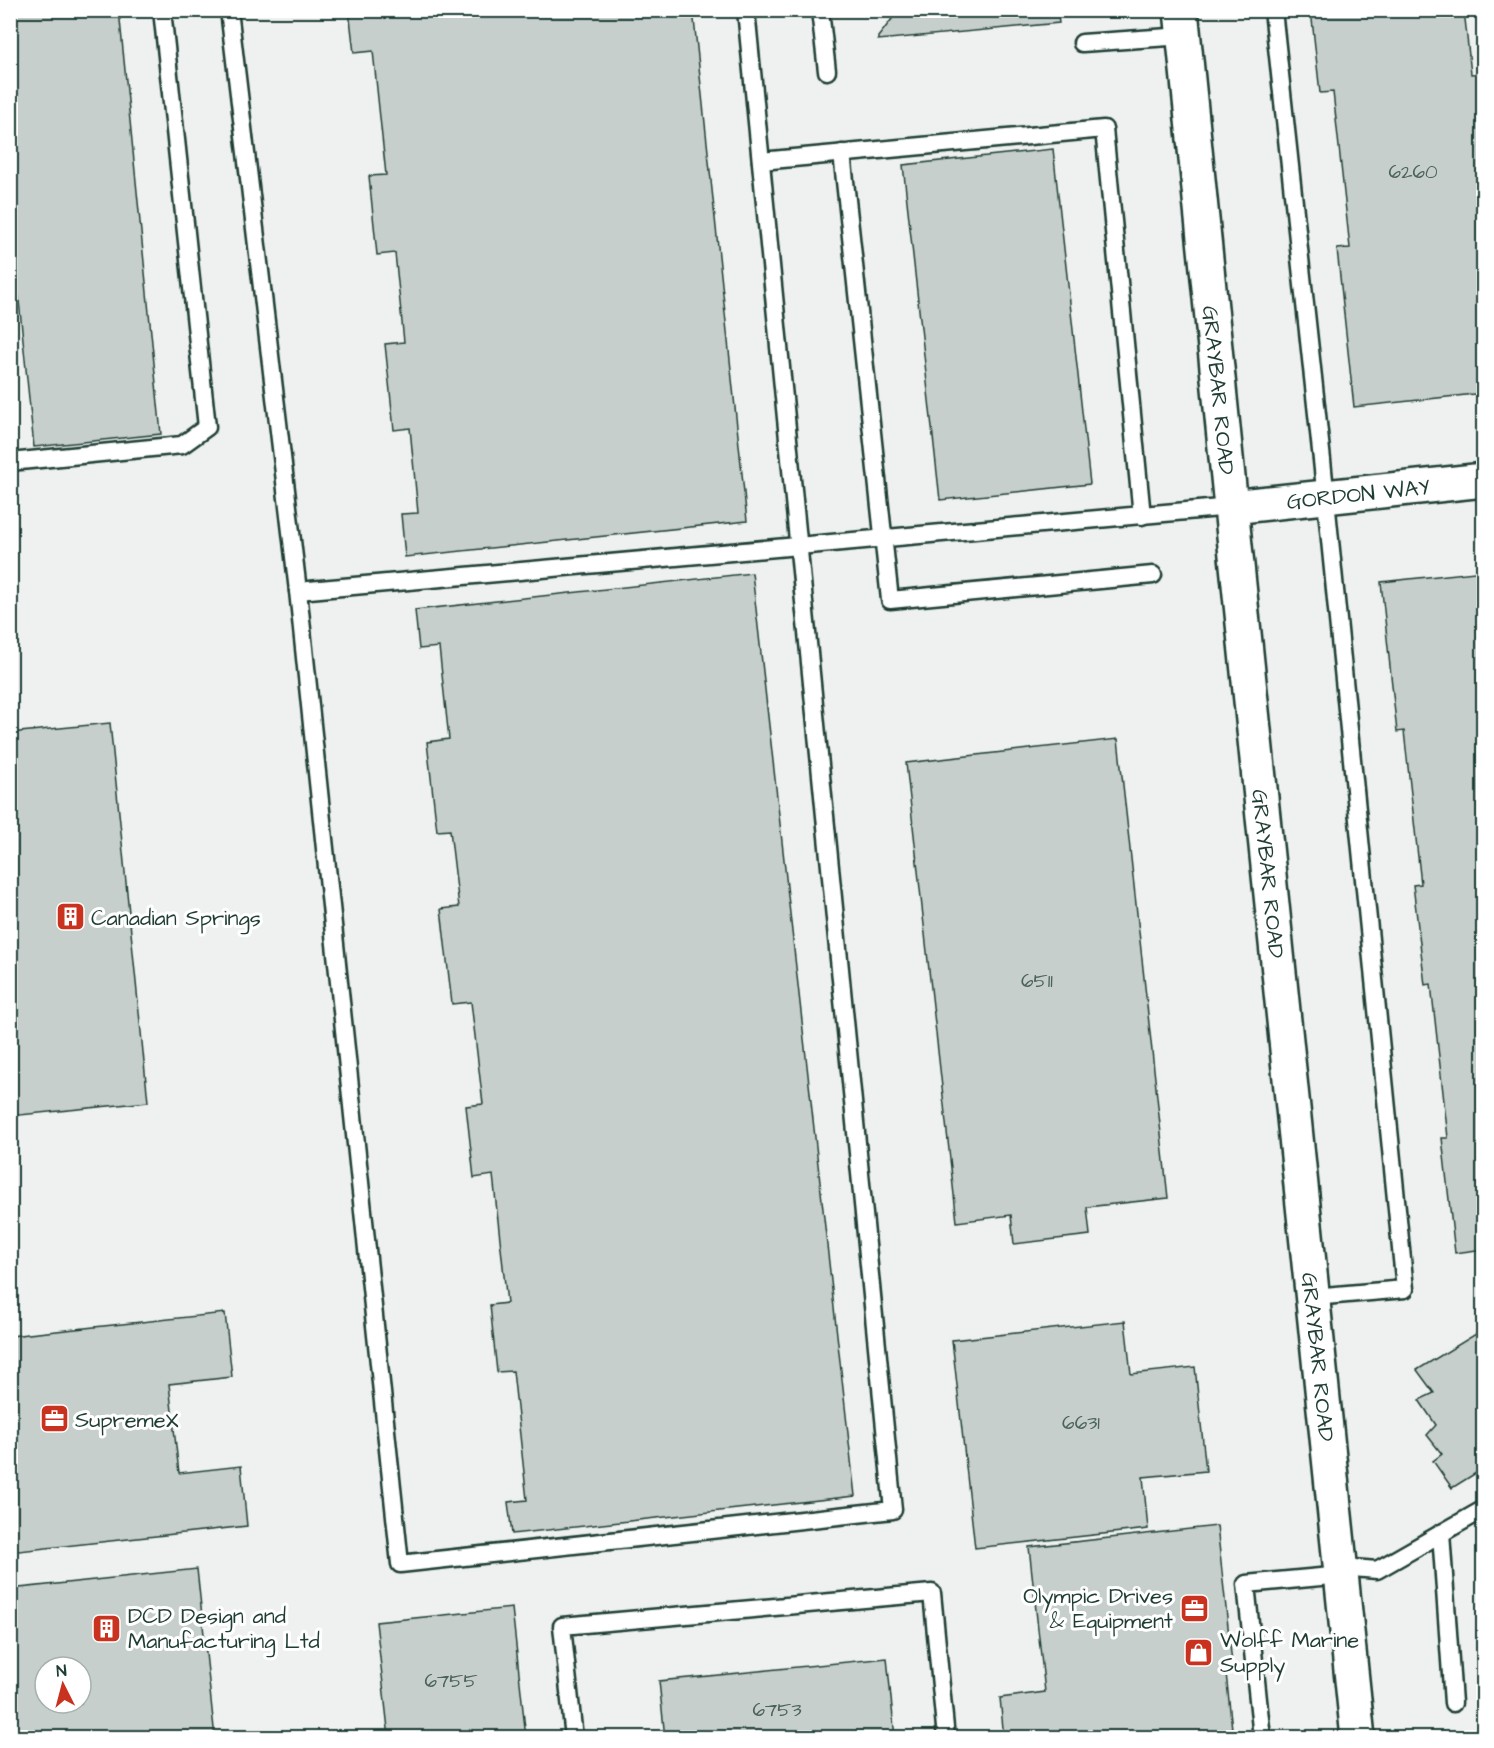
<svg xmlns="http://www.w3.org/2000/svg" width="1494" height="1748" font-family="'Architects Daughter',sans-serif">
<rect width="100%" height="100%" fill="#fff"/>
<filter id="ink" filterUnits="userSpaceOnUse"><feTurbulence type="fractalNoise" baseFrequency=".0167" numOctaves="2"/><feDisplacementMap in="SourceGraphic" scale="12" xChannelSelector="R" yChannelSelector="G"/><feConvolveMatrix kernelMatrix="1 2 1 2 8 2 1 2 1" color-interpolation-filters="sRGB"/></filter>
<g filter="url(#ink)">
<path fill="#eef1f0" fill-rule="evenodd" d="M11,11h1472v1726l-1472,1zM45,1667h36v36h-36z"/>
<g fill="#c7cfcc" stroke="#1f3d34" stroke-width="1.5" fill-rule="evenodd">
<path d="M10,10h109l42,424 -127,13 -24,-234z"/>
<path d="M349,10h344l54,511 -342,36 -4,-43 17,-1 -8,-85 -16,2 -9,-86 19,-2 -9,-89 -18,2 -8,-79 17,-1 -13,-124 -19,2z"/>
<path d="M882,10h175l2,13 -181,17v-3l14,-18z"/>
<path d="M1311,10h153l7,64 13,-1v320l-130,14 -17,-158 13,-1 -17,-156 -13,1z"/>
<path d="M1053,149l37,335 -150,16 -37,-335z"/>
<path d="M1484,571v678l-29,4 -13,-115h6l-17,-154 -6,1 -12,-100 8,-1 -17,-153 -7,1 -16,-150z"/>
<path d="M752,573l103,923 -343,38 -4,-32 19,-2 -14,-129 -16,1 -7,-67 17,-2 -14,-128 -19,3 -8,-72 17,-2 -12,-102 -19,2 -11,-95 18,-2 -9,-77 -13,1 -10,-89 22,-3 -10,-92 -20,2 -4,-39z"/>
<path d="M110,723l38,379 -138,14v-383z"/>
<path d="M1118,739l50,459 -81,9 3,28 -76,9 -3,-29 -54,7 -51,-459z"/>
<path d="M225,1313l7,64 -63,7 10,89 62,-7 6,60 -237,26v-216z"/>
<path d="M1125,1321l6,53 64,-7 11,104 -63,6 5,52 -173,19 -23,-208z"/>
<path d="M1484,1329v139l-32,20 -19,-27 9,-7 -15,-19 9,-10 -17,-25 15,-7 -17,-23z"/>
<path d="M1217,1526l15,137 -7,1 8,74h-229l-4,-40 45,-6 -16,-145z"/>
<path d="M197,1569l18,169h-205v-149zM45,1667h36v36h-36z"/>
<path d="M512,1608l14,130h-137l-13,-116z"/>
<path d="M887,1658l8,80h-230l-6,-57z"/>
</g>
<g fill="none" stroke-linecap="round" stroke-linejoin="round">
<defs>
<g id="lane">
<path d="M229,10l69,581 933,-84"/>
<path d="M820,10l7,61"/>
<path d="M1273,10l49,450 83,829 -92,8"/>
<path d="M1082,43l102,-7"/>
<path d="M842,153l48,447 263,-25"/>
<path d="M761,161l343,-32 38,387"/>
<path d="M10,462l172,-17 25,-18 -45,-417"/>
<path d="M298,591l102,973 493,-54 -147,-1500"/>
<path d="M1441,1533l12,170"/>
<path d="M1341,1567l36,3 107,-61"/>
<path d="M574,1738l-12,-112 370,-33 14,145"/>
<path d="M1262,1738l-16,-154 96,-9"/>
</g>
<g id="street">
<path id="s1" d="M1181,10l50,497 127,1231"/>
<path id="s2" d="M1231,507l253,-27"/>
</g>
</defs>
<use href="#lane" stroke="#1f3d34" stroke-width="21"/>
<use href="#street" stroke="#1f3d34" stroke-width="38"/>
<use href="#lane" stroke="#fff" stroke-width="16"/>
<use href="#street" stroke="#fff" stroke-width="33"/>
</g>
</g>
<defs>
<symbol id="building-square" viewBox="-11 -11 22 22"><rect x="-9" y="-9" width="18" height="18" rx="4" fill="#c8321e" stroke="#fff"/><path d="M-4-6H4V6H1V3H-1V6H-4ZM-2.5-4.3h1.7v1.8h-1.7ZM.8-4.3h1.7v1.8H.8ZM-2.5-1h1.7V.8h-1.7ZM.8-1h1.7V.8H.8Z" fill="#fff"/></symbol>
<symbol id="office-square" viewBox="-11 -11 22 22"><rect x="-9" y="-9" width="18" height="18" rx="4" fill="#c8321e" stroke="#fff"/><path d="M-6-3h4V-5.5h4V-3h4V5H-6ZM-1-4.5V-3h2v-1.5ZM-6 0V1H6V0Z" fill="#fff"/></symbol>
<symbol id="shop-square" viewBox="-11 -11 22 22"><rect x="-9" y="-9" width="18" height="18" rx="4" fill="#c8321e" stroke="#fff"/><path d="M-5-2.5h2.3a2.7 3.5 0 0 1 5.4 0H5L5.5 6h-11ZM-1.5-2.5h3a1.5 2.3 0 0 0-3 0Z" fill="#fff"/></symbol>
</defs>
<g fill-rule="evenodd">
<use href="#building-square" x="54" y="900" width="33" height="33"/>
<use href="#office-square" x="38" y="1402" width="33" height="33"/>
<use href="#office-square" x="1178" y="1592" width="33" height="33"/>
<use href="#building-square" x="90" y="1612" width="33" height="33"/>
<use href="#shop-square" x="1182" y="1636" width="33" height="33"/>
</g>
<g text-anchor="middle" stroke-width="6" stroke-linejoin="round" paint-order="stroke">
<g font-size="20" fill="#49625a">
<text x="1413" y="178">6260</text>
<text x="1037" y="987">6511</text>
<text x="1081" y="1429">6631</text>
<text x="451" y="1687">6755</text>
<text x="777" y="1716">6753</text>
</g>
<g font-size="22" fill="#1f3d34" stroke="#fff">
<text dy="8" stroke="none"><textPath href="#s1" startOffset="382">GRAYBAR ROAD</textPath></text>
<text dy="8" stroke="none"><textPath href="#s2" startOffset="128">GORDON WAY</textPath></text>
<text dy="8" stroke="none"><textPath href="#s1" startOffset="868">GRAYBAR ROAD</textPath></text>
<text dy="8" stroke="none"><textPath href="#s1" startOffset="1354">GRAYBAR ROAD</textPath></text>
</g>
<g font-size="22" fill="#1f3d34" stroke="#fff" text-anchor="start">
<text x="91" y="925">Canadian Springs</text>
<text x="75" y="1427">SupremeX</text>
<text x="1173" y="1603" text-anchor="end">Olympic Drives<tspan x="1173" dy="25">&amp; Equipment</tspan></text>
<text x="128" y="1623">DCD Design and<tspan x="128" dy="25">Manufacturing Ltd</tspan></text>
<text x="1220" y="1647">Wolff Marine<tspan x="1220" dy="25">Supply</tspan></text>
</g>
</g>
<rect width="1494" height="1748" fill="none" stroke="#fff" stroke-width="36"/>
<rect x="18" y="18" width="1458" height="1712" fill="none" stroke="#1f3d34" stroke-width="2" filter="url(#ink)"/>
<g transform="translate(63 1685) rotate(354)"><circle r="28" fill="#ffffff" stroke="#a5b1ae" stroke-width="1.5"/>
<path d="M0-4.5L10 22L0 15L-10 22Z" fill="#c8321e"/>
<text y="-9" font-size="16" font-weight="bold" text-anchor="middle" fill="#1f3d34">N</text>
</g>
</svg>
